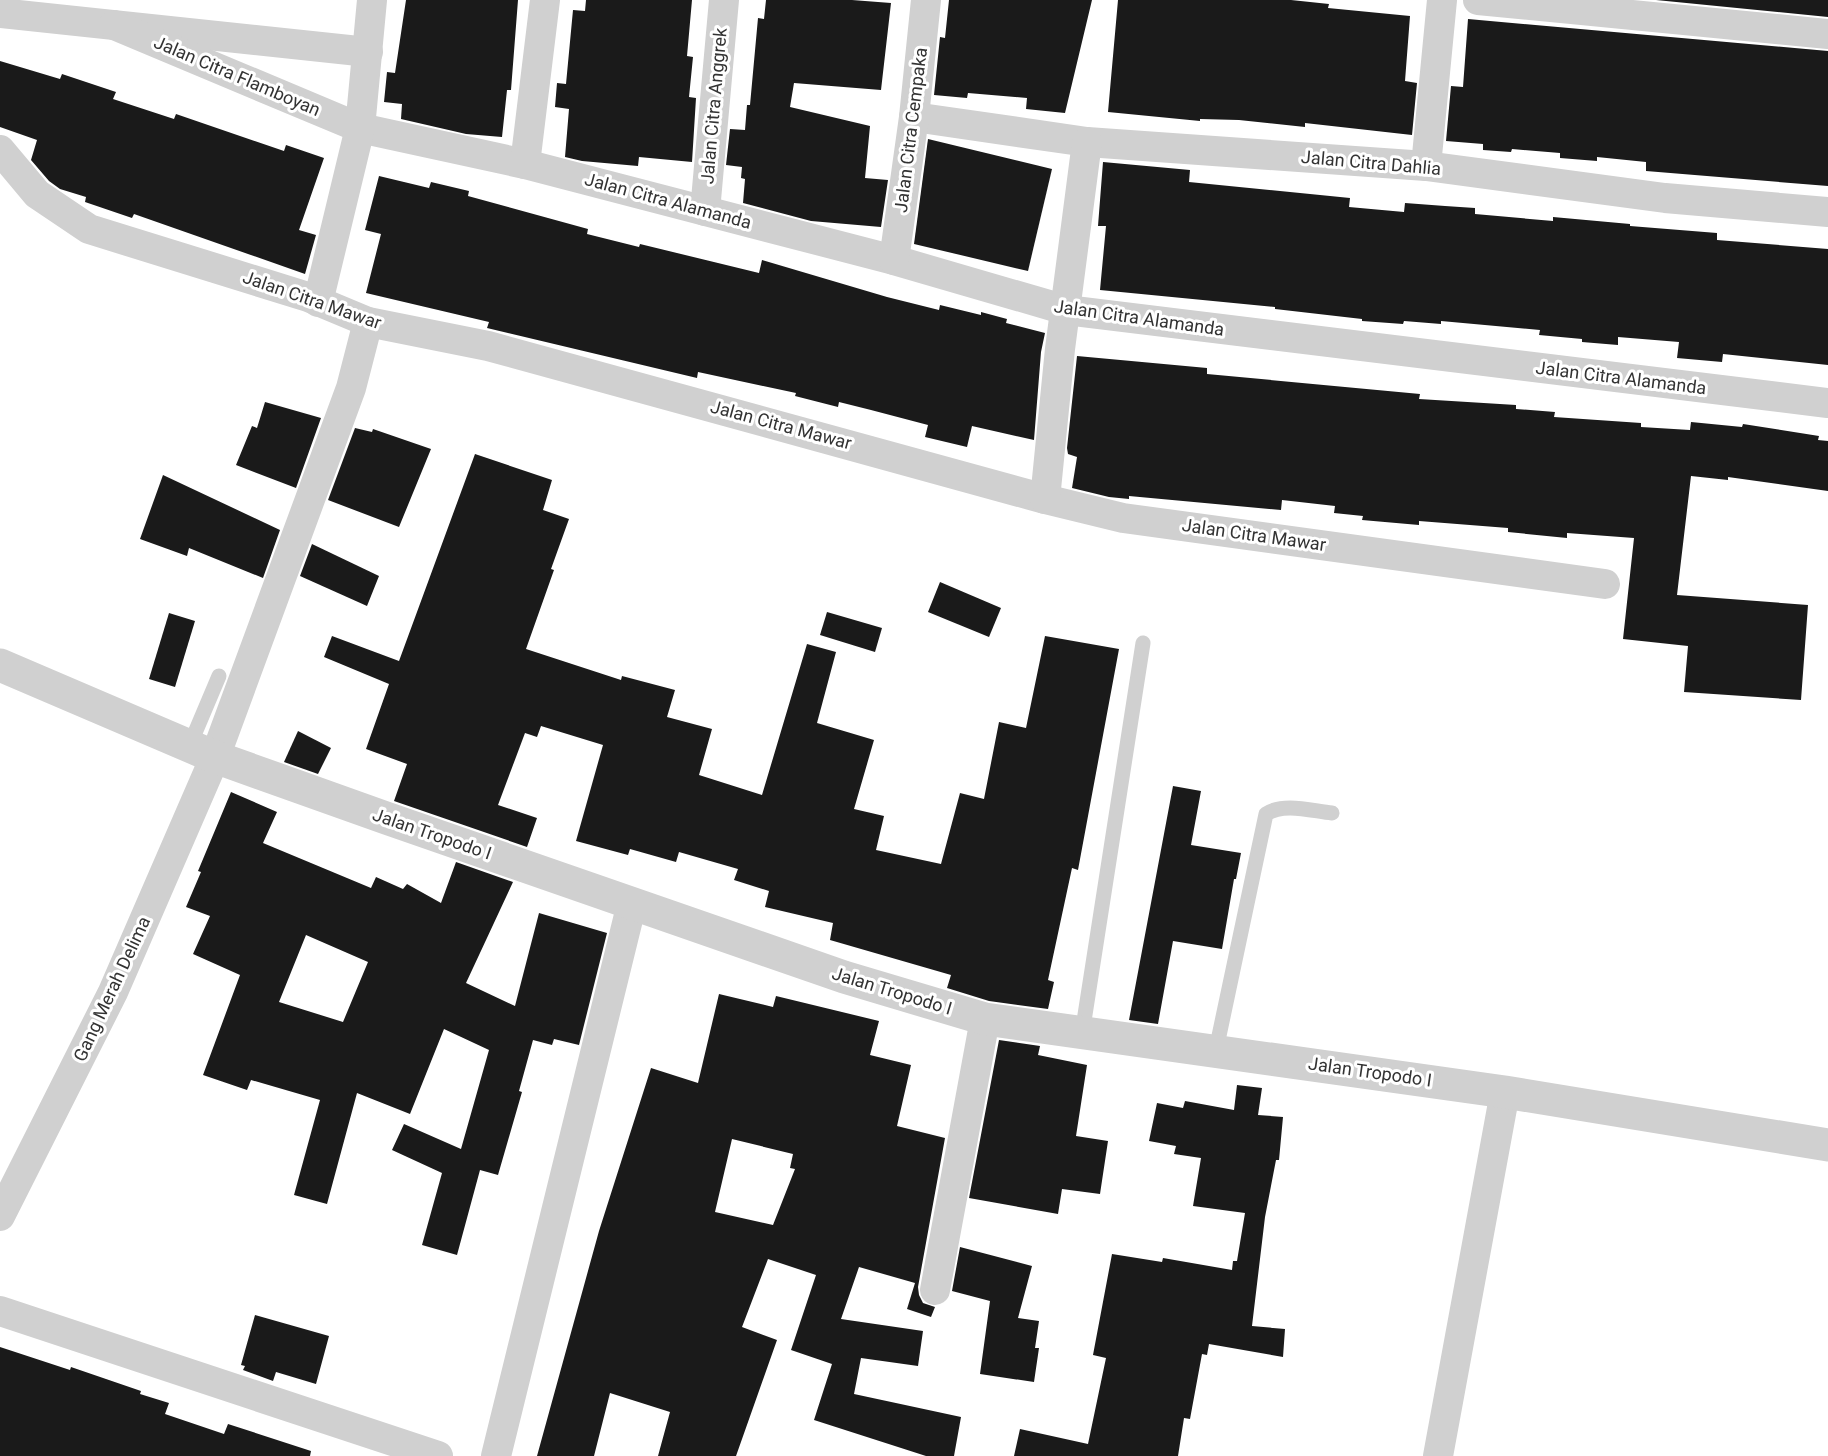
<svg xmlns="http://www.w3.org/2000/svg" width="1828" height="1456" font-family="Roboto,sans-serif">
<rect width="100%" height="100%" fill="#fff"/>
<g fill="#1a1a1a" fill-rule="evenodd">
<path d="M406,0h112l-7,90h-4l-5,47 -36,-3 -65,-15 1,-15 -18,-2 3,-30 8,1z"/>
<path d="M586,0h106l-5,56 6,1 -4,40 7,1 -4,64 -53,-5 -1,9 -56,-5 -17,-4 4,-48 -14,-2 2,-24 9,1 7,-74 12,1z"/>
<path d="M766,0h86l39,3 -10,87 -87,-7 -4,24 80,19 -5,52 23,2 -7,47 -70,-6 -68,-18 2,-24 -4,-1 1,-11 -16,-2 4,-36 15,1 2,-25h3l8,-87 6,1z"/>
<path d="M949,0h143l-27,113 -39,-4 1,-11 -59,-5 -1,5 -33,-3 6,-58 5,1z"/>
<path d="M1118,0h173l38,4 -1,4 82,8 -5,65 12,2 -5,52 -107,-12v4l-66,-7 -39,-1v2l-92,-9z"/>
<path d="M1656,0h172v17z"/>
<path d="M1468,19l360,32v135l-182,-15v-9l-49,-5v4l-37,-3v-5l-48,-4 -1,3 -28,-2v-6l-37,-3 5,-55 12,1z"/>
<path d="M0,61l60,18 2,-5 54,18 -3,7 61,20 2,-5 108,37 2,-6 38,13 -25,72 17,5 -11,39 -171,-60 -2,4 -47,-16 1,-5 -26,-8 -11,-8 -18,-21 6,-20 -37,-13z"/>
<path d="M928,139l124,30 -24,102 -114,-27z"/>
<path d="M1103,162l87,8 -1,12 161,16 -1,9 55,5 1,-9 40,3 30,2v6l78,7v-4l77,7v2l87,7v7l111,9v116l-105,-11 -1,8 -45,-4 2,-16 -61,-5v8l-36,-3v-3l-43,-4 1,-5 -99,-9v3l-37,-3 -1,3 -41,-3v-2l-87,-10v-2l-175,-17 6,-64h-8z"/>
<path d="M379,176l50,12 2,-6 38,9 -1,5 120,33 -1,5 52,13 1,-3 119,29 3,-13 125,37 52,13 1,-5 41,10v-3l26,7 -1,4 39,10 -4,19 -7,88 -62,-14 -5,21 -42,-10 3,-12 -57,-15 -32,-8 -1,5 -43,-11 1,-3 -98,-21 -1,6 -210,-50 2,-6 -123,-29 15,-59 -16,-4z"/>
<path d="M1077,356l130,12v6l213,20 -1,5 97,6v4l39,3 -1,5 87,6v4l49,3 1,-8 51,5 1,-3 76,12 -1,4 10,1v50l-100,-14v3l-37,-4 -14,119 131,10 -7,95 -117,-8 4,-46 -65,-7 11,-101 -67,-5v5l-59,-6v-4l-89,-7v4l-57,-5 1,-4 -29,-3 1,-7 -53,-6 -1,10 -152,-14v3l-20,-2 -37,-9 5,-31 -9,-3 -1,-6z"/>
<path d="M265,402l56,16 -25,70 -60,-23 16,-39 5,2z"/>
<path d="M355,428l17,4 1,-3 58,20 -32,78 -71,-27z"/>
<path d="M475,454l77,26 -9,30 26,9 -18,50 3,1 -28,79 95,31 1,-4 53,14 -8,27 45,12 -13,46 63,20 45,-151 29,8 -19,71 57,17 -20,69 30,7 -8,34 65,14 19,-71 24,6 15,-77 27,6 19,-92 74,13 -41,221 -6,-2 -24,112 6,2 -6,27 -59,-8 -42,-13 4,-13 -121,-35 3,-17 -68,-16 4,-16 -35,-11 4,-11 -59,-17 -3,10 -46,-13 -2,6 -52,-14 27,-96 -62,-19 -4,11 -12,-4 -27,72 39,13 -10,29 -133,-46 13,-37 -41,-15 23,-65 -65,-27 8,-21 67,25z"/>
<path d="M163,475l117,55 -17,48 -74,-30 -2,8 -47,-17z"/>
<path d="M312,544l67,32 -12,30 -67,-30z"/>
<path d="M940,582l61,26 -12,29 -61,-25z"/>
<path d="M827,612l55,16 -7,24 -55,-17z"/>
<path d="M169,613l26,8 -20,66 -26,-8z"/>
<path d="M298,731l33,17 -13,26 -34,-12z"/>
<path d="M1173,786l28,5 -10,54 50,8 -5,26h-2l-12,70 -49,-8 -15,83 -29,-4z"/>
<path d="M231,792l46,20 -14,31 108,45 5,-11 27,12 4,-5 34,19 15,-41 57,20 -47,101 49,23 24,-93 68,20 -28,112 -25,-6 -2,6 -19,-5 -14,51 3,1 -24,83 -18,-5 -23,85 -35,-10 20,-72 -50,-23 12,-26 57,25 28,-99 -45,-21 -34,85 -53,-21 -30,111 -33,-9 26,-95 -69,-20 -4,10 -44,-15 37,-100 -47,-21 17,-38 -24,-9 15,-35 -3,-1zM306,935l62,27 -25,60 -64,-20z"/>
<path d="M719,994l54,13 3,-11 103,25 -9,34 41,10 -14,61 48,12 -27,149 1,8 4,8 12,4 -4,10 -24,-8 8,-26 -56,-16 -18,52 82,12 -5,35 -57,-8 -7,36 107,23 -7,39h-28l-112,-36 18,-56 -41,-14 25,-75 -48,-16 -26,68 35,13 -41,116h-78l12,-44 -60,-19 -16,63h-57l62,-225 52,-163 47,15zM732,1139l61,15 -3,14 5,1 -22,56 -58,-13z"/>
<path d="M999,1040l41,6 -2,9 49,10 -11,71 32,5 -8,53 -38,-5 -4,25 -89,-16z"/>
<path d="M1237,1085l25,3 -4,27 25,2 -4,43h-3l-11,57 -13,109 33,3 -2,28 -74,-13 -2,11 -5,-1 -12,65 -6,-1 -6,38h-164l6,-27 68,15 18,-86 -13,-3 19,-101 50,8 1,-4 69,12 1,-9h4l8,-48 -52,-7 8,-48 -27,-4 2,-8 -27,-5 8,-38 26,5 2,-7 49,9z"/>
<path d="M960,1247l72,19 -14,52 21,3 -4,27h4l-5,34 -54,-8 10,-73 -38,-10z"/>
<path d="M255,1315l74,21 -13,48 -40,-12 -3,9 -30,-11 2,-4 -4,-1z"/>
<path d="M0,1347l70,23 1,-3 70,24 -1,3 29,9 -4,11 59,20 4,-10 83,27 -1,5h-310z"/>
</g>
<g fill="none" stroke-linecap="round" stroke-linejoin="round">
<g stroke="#d0d0d0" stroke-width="15">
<path d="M189,747l30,-71"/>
<path d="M1082,1034l61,-391"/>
<path d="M1216,1050l50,-236c18,-12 46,-3 66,-1"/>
</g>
<g stroke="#d0d0d0" stroke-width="30">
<path d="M1478,0l350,34"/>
<path d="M0,13l368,39"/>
<path d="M114,25l246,103 165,36 369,96 172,50 762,93"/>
<path d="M914,117l173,25 339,24 239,32 163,14"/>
<path d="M0,150l37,44 52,35 219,68 60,25 120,24 557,153 78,19 482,66"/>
<path d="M525,164l20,-164"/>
<path d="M1426,166l16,-166"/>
<path d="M705,211l19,-211"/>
<path d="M894,260l20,-143 12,-117"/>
<path d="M318,302l42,-174 12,-128"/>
<path d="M1045,499l15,-150 27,-207"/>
<path d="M0,1216l113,-224 102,-235 136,-369 17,-66"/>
<path d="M935,1290l50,-271"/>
<path d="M0,1311l438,145"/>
<path d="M496,1456l136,-553"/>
<path d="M1438,1456l67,-364"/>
</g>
<path stroke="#d0d0d0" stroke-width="33" d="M0,665l215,92 171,61 458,159 141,42 520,73 323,53"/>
</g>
<g text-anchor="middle" stroke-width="6" stroke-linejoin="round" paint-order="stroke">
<g font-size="18" fill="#333" stroke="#fff">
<text transform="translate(237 76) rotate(23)" y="6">Jalan Citra Flamboyan</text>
<text transform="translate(714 106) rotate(-85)" y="6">Jalan Citra Anggrek</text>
<text transform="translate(911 130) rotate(-83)" y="6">Jalan Citra Cempaka</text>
<text transform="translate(1371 163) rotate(5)" y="6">Jalan Citra Dahlia</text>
<text transform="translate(668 201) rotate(15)" y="6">Jalan Citra Alamanda</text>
<text transform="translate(312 300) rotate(19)" y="6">Jalan Citra Mawar</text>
<text transform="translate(1139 318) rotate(8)" y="6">Jalan Citra Alamanda</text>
<text transform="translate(1621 378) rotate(7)" y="6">Jalan Citra Alamanda</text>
<text transform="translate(781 425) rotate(15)" y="6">Jalan Citra Mawar</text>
<text transform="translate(1254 535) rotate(8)" y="6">Jalan Citra Mawar</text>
<text transform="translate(432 834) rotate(19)" y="6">Jalan Tropodo I</text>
<text transform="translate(112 989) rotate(-65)" y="6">Gang Merah Delima</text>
<text transform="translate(892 991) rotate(17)" y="6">Jalan Tropodo I</text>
<text transform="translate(1370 1072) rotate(8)" y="6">Jalan Tropodo I</text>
</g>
</g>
</svg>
